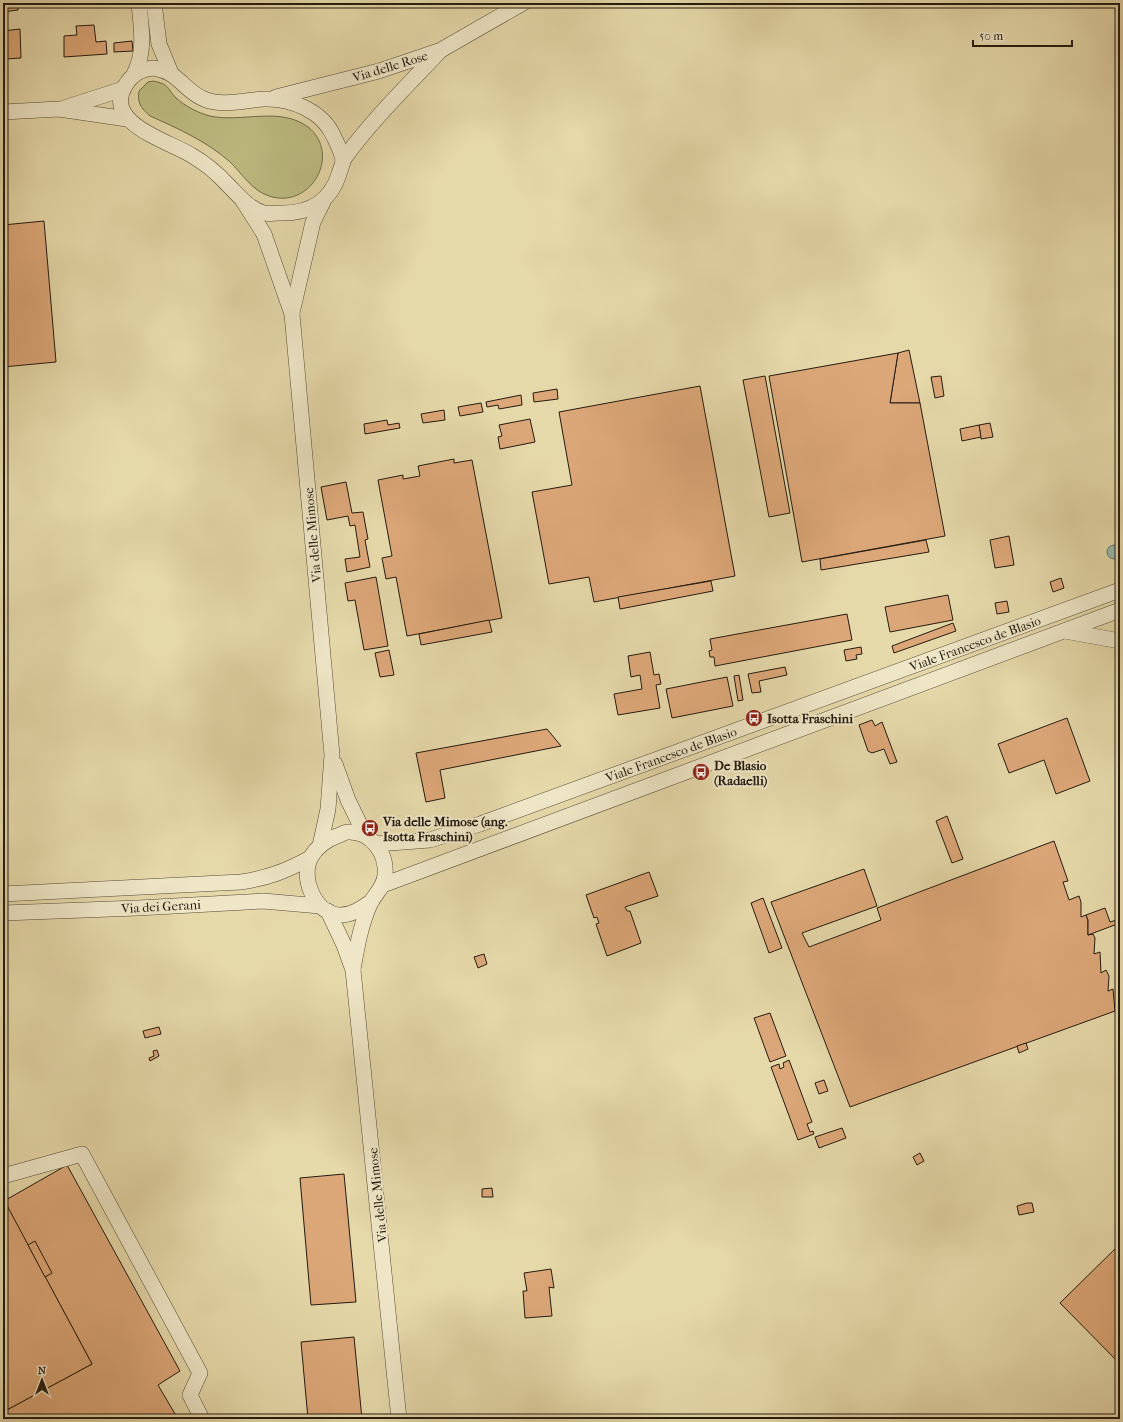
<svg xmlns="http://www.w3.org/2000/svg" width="1123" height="1422" font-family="'IM FELL French Canon',serif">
<rect width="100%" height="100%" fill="#e5d8a9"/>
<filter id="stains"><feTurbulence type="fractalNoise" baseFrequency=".005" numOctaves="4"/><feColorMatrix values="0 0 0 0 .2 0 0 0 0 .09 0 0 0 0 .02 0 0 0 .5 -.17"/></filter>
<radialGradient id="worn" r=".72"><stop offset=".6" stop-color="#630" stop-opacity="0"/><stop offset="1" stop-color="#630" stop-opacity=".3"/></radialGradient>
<path fill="#bdbc82" stroke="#706c49" d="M153,81c16,3 13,6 23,17 9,8 22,15 34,18 31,7 70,-10 98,11 34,27 3,83 -39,69 -18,-6 -27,-23 -40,-35 -23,-20 -52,-33 -79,-45 -9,-8 -13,-13 -11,-25l9,-9z"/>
<circle fill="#96b9ac" stroke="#687a6e" cx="1114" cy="552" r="7"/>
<g fill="#dca778" stroke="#241b10">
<path d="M3,3h15v7l-15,2z"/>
<path d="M94,25l2,17 10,-1 1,13 -43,3v-21l13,-1 -1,-9z"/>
<path d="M20,29l1,29 -15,1v5h-3v-11h2l-2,-22z"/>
<path d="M132,41l1,10 -19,1v-9z"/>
<path d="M44,221l12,141 -53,5v-142z"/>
<path d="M909,350l11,53h-30l8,-50z"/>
<path d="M898,353l-8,50h30l25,133 -143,26 -33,-186z"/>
<path d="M765,376l25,137 -21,4 -26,-137z"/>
<path d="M941,376l3,20 -9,2 -4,-21z"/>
<path d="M700,386l35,190 -141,26 -5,-25 -40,7 -17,-92 40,-7 -13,-73z"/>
<path d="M557,389l1,10 -24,3 -1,-9z"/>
<path d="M521,395l1,10 -23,4 -1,-4 -11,2 -1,-5z"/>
<path d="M481,403l2,9 -23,4 -2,-9z"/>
<path d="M444,410l1,10 -22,3 -2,-9z"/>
<path d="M530,419l5,23 -35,7 -2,-12 4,-1 -3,-11z"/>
<path d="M387,420l1,5 11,-2 1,5 -35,6 -1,-10z"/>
<path d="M990,423l3,14 -12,2 -2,-14z"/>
<path d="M979,425l2,12 -19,4 -2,-12z"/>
<path d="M454,459v4l18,-3 30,158 -95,18 -11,-59 -10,2 -4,-21 10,-2 -14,-76 25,-5v4l17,-3 -2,-10z"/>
<path d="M346,482l6,31 11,-1 5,27 -3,1 5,27 -23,5 -2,-13 15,-2 -5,-32 -5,1 -2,-10 -21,4 -6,-33z"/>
<path d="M1009,536l5,29 -19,3 -5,-28z"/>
<path d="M926,540l3,12 -108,18 -1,-11z"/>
<path d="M376,577l12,69 -24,4 -9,-50 -7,1 -3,-18z"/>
<path d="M1061,578l3,10 -11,4 -3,-10z"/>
<path d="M711,581l2,10 -93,18 -2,-12z"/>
<path d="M948,595l5,25 -63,12 -5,-25z"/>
<path d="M1007,601l2,11 -12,2 -2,-11z"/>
<path d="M847,614l5,26 -137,26 -1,-9h-4l-1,-6 3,-1 -2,-11z"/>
<path d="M489,620l3,12 -71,13 -2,-11z"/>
<path d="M953,623l3,8 -62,22 -2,-7z"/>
<path d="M861,647l1,7 -6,1 1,4 -11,2 -2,-11z"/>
<path d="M389,650l5,25 -14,2 -5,-24z"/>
<path d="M650,652l4,23 5,-1 2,10 -5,1 4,23 -42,7 -4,-21 28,-5 -2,-14 -9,2 -3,-21z"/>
<path d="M785,667l2,8 -28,6 2,11 -9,1 -4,-19z"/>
<path d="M739,675l4,25 -5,1 -4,-25z"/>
<path d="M727,677l6,29 -61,12 -6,-29z"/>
<path d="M1067,718l23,63 -34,13 -12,-34 -35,13 -11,-29z"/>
<path d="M872,720l3,6 7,-4 15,40 -7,2 -6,-15 -12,4 -4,-2 -9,-26z"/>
<path d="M547,729l14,17 -121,24 5,28 -19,4 -10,-49z"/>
<path d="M947,816l16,43 -11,4 -16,-42z"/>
<path d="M1054,841l14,40 -5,1 6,18 10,-4 2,6v15l5,-2 2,5v15l5,-1 2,4 -1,16 6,-2 1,21 5,-3 3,6 -1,15 5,-2 2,22 -265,96 -79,-205 93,-33 13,37 -75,27 7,14 72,-27 -4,-12z"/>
<path d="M649,872l9,24 -33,11 2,4h3l11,32 -34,13 -11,-32 3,-1 -2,-6 -3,1 -8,-23z"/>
<path d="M763,898l19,50 -13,5 -18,-50z"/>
<path d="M1105,908l5,14 10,-3v4l-32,12v-15l-2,-5z"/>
<path d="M484,954l3,10 -9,4 -4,-11z"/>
<path d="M770,1013l16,43 -16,6 -16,-44z"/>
<path d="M159,1027l2,7 -16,4 -2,-7z"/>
<path d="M1026,1043l2,6 -9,4 -2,-7z"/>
<path d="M157,1050l2,6 -9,5 -1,-3 5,-2 -1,-5z"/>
<path d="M789,1060l23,62 -5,2 3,8 3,-1 1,3 -16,6 -27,-73 8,-3 1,5 4,-2 -1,-4z"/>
<path d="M824,1080l4,11 -9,3 -4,-11z"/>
<path d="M842,1128l4,10 -27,10 -4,-11z"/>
<path d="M920,1153l4,8 -7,4 -4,-8z"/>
<path d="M67,1165l113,206 -22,14 20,34h-175v-7l89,-48 -88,-163z"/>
<path d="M344,1174l12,128 -45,3 -11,-127z"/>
<path d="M492,1188l1,9h-11v-8z"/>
<path d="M3,1198l89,166 -89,48z"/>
<path d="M1027,1203h5l2,9 -15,3 -2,-9z"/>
<path d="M35,1241l17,32 -7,4 -17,-32z"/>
<path d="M1120,1244v120l-60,-61z"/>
<path d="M551,1269l3,19 -5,-1 3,29 -27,2 -2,-27h4l-3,-18z"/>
<path d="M354,1337l8,82h-54l-7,-77z"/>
</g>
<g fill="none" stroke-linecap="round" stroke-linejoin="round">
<defs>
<g id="minor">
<path d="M154,3l5,41 12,29"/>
<path d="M154,68c25,4 30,23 50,31 19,8 41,1 60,0 27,-1 59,12 70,38 3,6 8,16 9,23 0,4 -3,10 -4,14 -9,29 -31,40 -60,39 -5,0 -11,1 -15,0 -15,-4 -26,-18 -36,-28 -11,-12 -23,-22 -37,-30 -22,-14 -88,-31 -66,-69 7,-12 16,-17 29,-18z"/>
<path d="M134,74c12,-22 7,-47 5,-71"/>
<path d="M276,97l103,-26 62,-21 82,-47"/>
<path d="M64,108l59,-19"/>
<path d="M3,112l56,-3 68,10"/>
<path d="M343,160c28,-39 63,-73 96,-108"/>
<path d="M243,201l21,33 28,80 40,441 -4,54 -8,37"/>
<path d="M292,313l21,-91 10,-20"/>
<path d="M1065,631l55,10"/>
<path d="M335,764l13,36 17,35"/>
<path d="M376,844l54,-4 50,-16 640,-234"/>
<path d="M383,885l737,-275"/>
<path d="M3,894l238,-12c27,-4 45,-11 69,-24"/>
<path d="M328,911l16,34 9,25 46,449"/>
<path d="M3,913l135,-5 125,-7 57,5"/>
<path d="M353,969c4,-22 8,-46 18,-67 5,-9 13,-15 14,-27 2,-21 -13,-44 -37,-43 -3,0 -8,3 -11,4 -10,3 -21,12 -26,21 -11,20 3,55 27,58 13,1 24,-7 34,-14"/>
<path d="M3,1176l79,-22 118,219 -10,22 12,24"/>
</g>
</defs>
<use href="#minor" stroke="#544a36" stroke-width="16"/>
<use href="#minor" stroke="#eee6c7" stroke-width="15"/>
</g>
<defs>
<symbol id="bus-disc" viewBox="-11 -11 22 22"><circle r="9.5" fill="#8f2418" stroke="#eee6c7"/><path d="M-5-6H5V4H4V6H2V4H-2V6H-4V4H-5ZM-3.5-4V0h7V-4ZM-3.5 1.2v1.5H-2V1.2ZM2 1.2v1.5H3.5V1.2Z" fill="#fff"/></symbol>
</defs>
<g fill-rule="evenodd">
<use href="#bus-disc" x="744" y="708" width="20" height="20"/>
<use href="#bus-disc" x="691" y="762" width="20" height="20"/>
<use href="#bus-disc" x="360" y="818" width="20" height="20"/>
</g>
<g text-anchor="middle" stroke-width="4" stroke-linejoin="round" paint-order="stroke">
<g font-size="13" fill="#241b10" stroke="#eee6c7">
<text transform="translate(390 66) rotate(-17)" y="5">Via delle Rose</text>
<text transform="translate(312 535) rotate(-95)" y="5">Via delle Mimose</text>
<text transform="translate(975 643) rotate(-20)" y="5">Viale Francesco de Blasio</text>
<text transform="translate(671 754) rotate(-20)" y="5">Viale Francesco de Blasio</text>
<text transform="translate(161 906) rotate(-3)" y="5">Via dei Gerani</text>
<text transform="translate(377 1195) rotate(-96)" y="5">Via delle Mimose</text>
</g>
<g font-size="13" font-weight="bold" fill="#241b10" stroke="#eee6c7" text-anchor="start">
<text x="767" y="723">Isotta Fraschini</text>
<text x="714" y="770">De Blasio<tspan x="714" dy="15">(Radaelli)</tspan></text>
<text x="383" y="826">Via delle Mimose (ang.<tspan x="383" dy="15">Isotta Fraschini)</tspan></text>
</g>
</g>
<rect width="1123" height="1422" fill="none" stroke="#e5d8a9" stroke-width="16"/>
<rect x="4" y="4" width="1115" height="1414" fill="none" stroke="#241b10" stroke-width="2"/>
<rect x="8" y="8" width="1107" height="1406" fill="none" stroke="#241b10"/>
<g transform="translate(42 1380)" stroke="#eee6c7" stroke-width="3" paint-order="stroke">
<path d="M0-3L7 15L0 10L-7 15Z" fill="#241b10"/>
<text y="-6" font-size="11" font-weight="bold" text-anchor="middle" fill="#241b10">N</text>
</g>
<path d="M973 40v6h99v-6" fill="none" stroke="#241b10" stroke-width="2"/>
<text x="979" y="40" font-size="12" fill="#241b10" stroke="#eee6c7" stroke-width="3" paint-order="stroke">50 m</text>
<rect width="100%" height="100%" filter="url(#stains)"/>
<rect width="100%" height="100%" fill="url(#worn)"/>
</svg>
